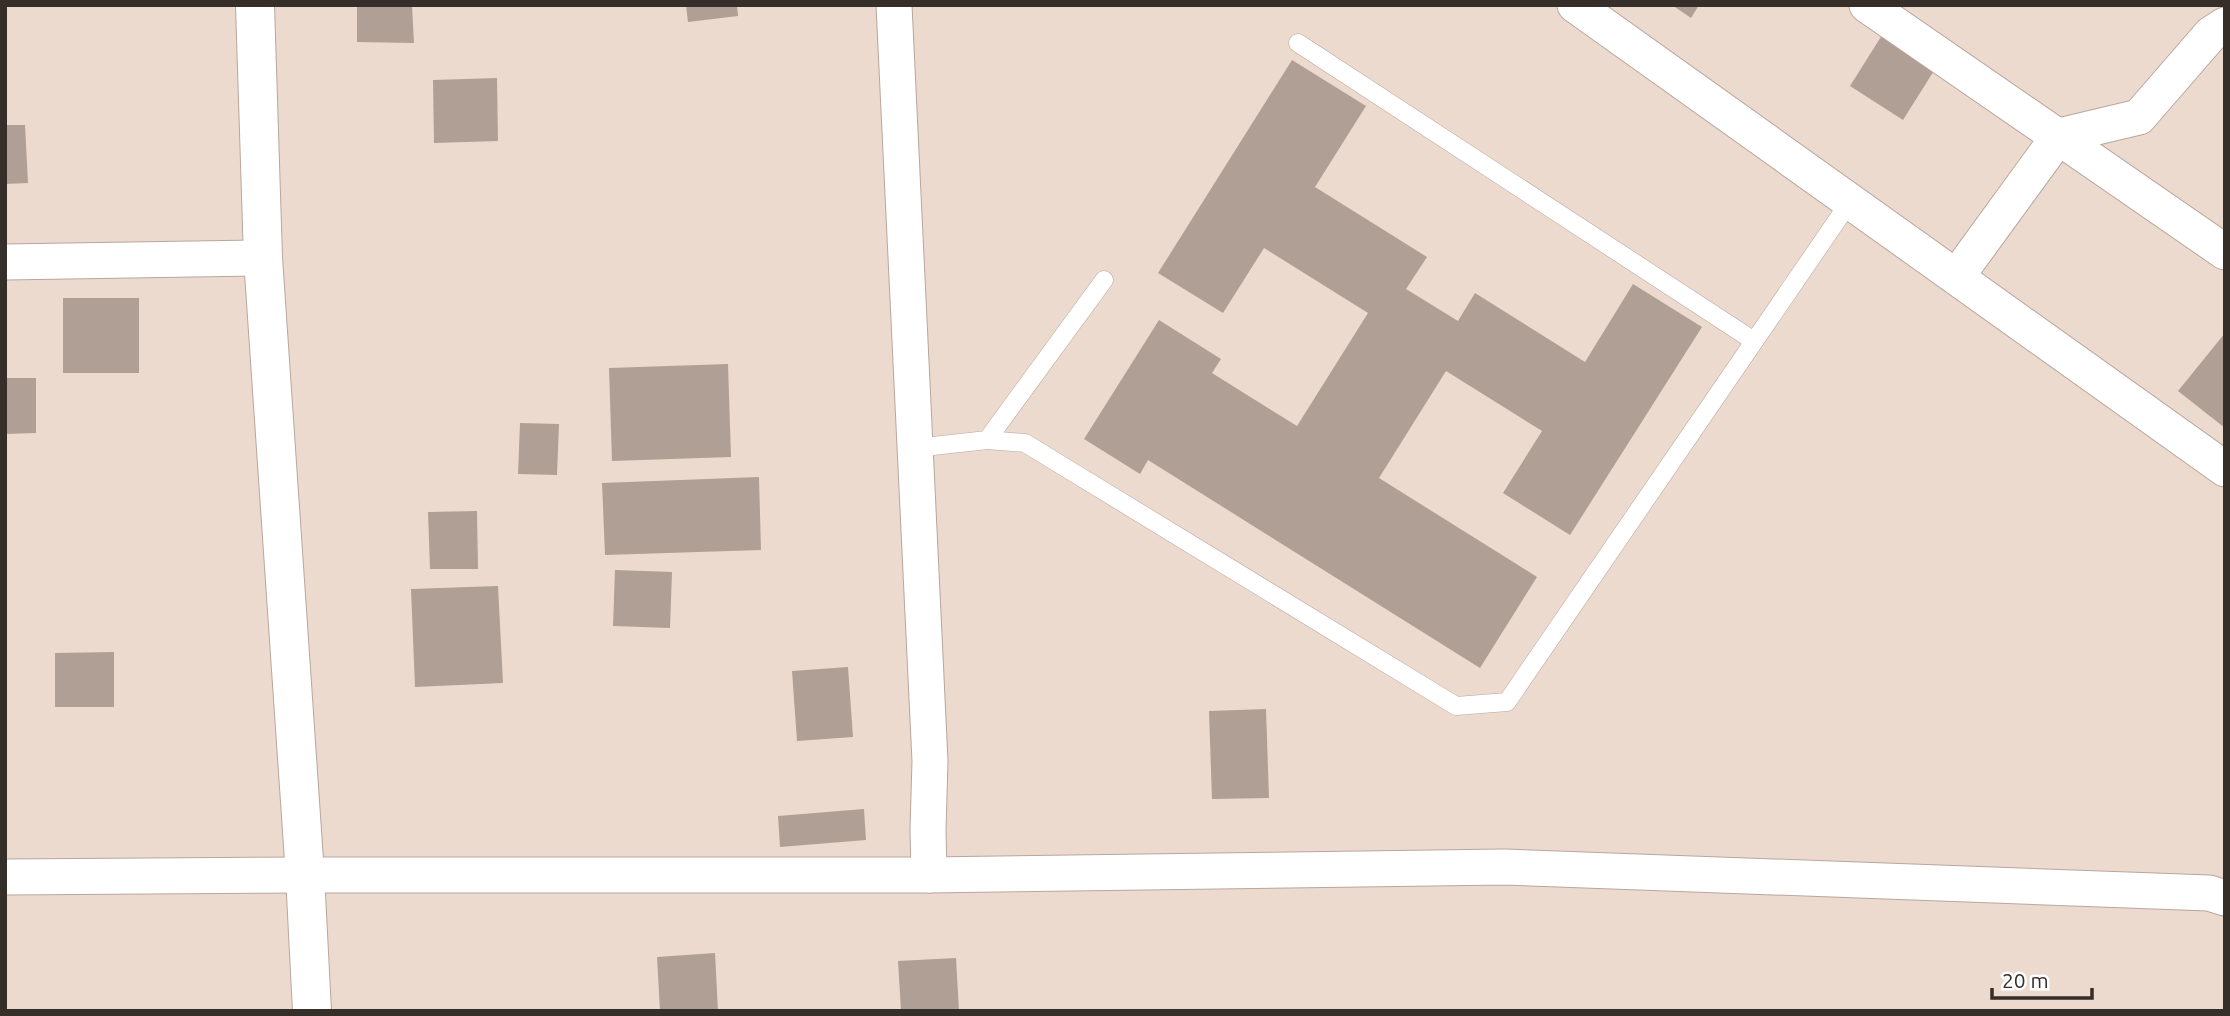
<svg xmlns="http://www.w3.org/2000/svg" width="2230" height="1016" font-family="Ubuntu,sans-serif">
<rect width="100%" height="100%" fill="#eddace"/>
<g fill="#b09f94">
<path d="M357,5h55l2,38 -57,-1z"/>
<path d="M686,5h51l1,11 -50,6z"/>
<path d="M1672,5h27l-8,13z"/>
<path d="M1884,32l53,34 -34,54 -53,-34z"/>
<path d="M1292,60l74,46 -51,81 112,70 -21,32 52,32 17,-28 110,69 48,-78 69,43 -132,208 -67,-42 39,-62 -96,-60 -67,107 158,99 -57,91 -332,-208 -8,14 -56,-35 75,-119 62,39 -9,14 85,53 71,-113 -104,-65 -41,65 -65,-40z"/>
<path d="M497,78l1,63 -64,2 -1,-63z"/>
<path d="M5,125h20l3,58 -23,1z"/>
<rect x="63" y="298" width="76" height="75"/>
<path d="M2225,333v95l-47,-37z"/>
<path d="M728,364l3,93 -119,4 -3,-93z"/>
<path d="M5,378h31v55l-31,1z"/>
<path d="M520,423l39,1 -2,51 -39,-1z"/>
<path d="M759,477l2,73 -156,5 -3,-72z"/>
<path d="M477,511l1,58h-48l-2,-57z"/>
<path d="M615,570l57,2 -2,56 -57,-2z"/>
<path d="M498,586l5,97 -88,4 -4,-98z"/>
<path d="M114,652v55h-59v-54z"/>
<path d="M848,667l5,70 -56,4 -5,-70z"/>
<path d="M1266,709l3,89 -57,1 -3,-88z"/>
<path d="M864,809l2,31 -86,7 -2,-31z"/>
<path d="M715,953l3,58h-58l-3,-54z"/>
<path d="M956,958l3,53h-58l-3,-50z"/>
</g>
<g fill="none" stroke-linecap="round" stroke-linejoin="round">
<defs>
<g id="lane">
<path d="M1298,43l456,298"/>
<path d="M987,440l117,-160"/>
<path d="M915,448l72,-8 38,3 431,263 51,-4 344,-502"/>
</g>
<g id="street">
<path d="M894,5l36,756 -2,69 1,45"/>
<path d="M1575,5l650,464"/>
<path d="M1867,5l358,247"/>
<path d="M5,262l258,-4"/>
<path d="M1957,276l102,-140 80,-19 72,-83 14,-9"/>
<path d="M5,877l300,-2h624l575,-8 705,26 16,5"/>
</g>
<path id="secondary" d="M255,5l8,253 42,617 7,136"/>
</defs>
<use href="#lane" stroke="#b8a79c" stroke-width="19"/>
<use href="#street" stroke="#b8a79c" stroke-width="37"/>
<use href="#secondary" stroke="#b8a79c" stroke-width="40"/>
<use href="#lane" stroke="#fff" stroke-width="18"/>
<use href="#street" stroke="#fff" stroke-width="35"/>
<use href="#secondary" stroke="#fff" stroke-width="38"/>
</g>
<rect width="2230" height="1016" fill="none" stroke="#352e29" stroke-width="14"/>
<path d="M1992 988v10h100v-10" fill="none" stroke="#352e29" stroke-width="3.5"/>
<text x="2002" y="988" font-size="21" fill="#352e29" stroke="#ffffff" stroke-width="5" paint-order="stroke">20 m</text>
</svg>
